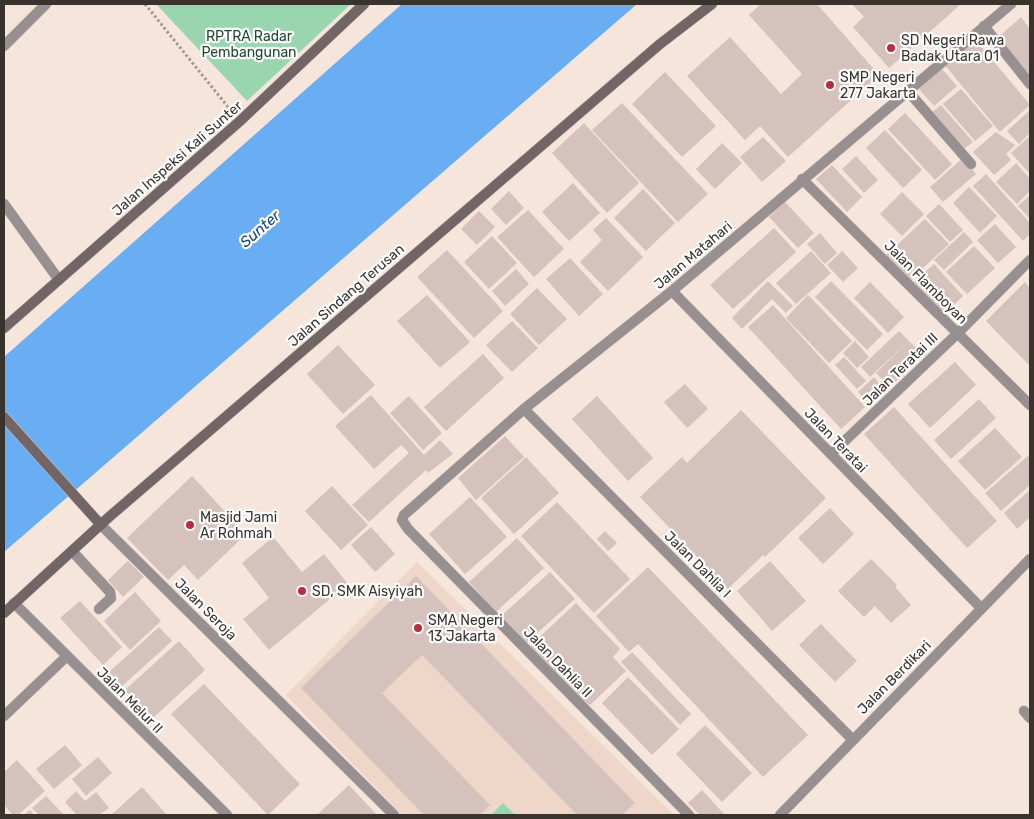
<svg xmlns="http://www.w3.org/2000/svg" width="1034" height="819" font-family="Rubik,sans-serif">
<rect width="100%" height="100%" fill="#f5e5da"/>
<path fill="#eed7c8" d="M417,562l257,253h-272l-116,-120z"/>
<g fill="#99d6af">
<path d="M156,4h195l-104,97z"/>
<path d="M503,803l12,12h-24z"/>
</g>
<path fill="#69aef2" d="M402,4h235l-633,548v-195z"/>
<g fill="#d5c2bc">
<path d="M761,4h56l62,71 -91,82 -28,-31 -15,14 -58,-64 43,-39 51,57 21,-20 -53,-59z"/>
<path d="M852,4h109l-72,64 -36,-41 11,-10z"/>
<path d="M1021,17l9,12v52l-35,-41z"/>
<path d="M975,39l55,66 -30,27 -56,-68z"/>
<path d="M942,69l15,17 -23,20 -15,-17z"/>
<path d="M665,72l51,54 -34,31 -50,-53z"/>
<path d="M961,89l32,37 -18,15 -32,-37z"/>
<path d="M622,103l86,91 -30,28 -86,-92z"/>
<path d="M941,105l32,37 -11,8 -31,-37z"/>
<path d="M1030,110v23l-11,11 -12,-13z"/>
<path d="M905,113l47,51 -17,16 -47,-51z"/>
<path d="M584,123l55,60 -32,30 -55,-60z"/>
<path d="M885,130l37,40 -19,18 -37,-40z"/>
<path d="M996,132l19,13 -9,9 5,6 -17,15 -21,-23z"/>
<path d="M1030,136v38l-19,-21z"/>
<path d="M763,137l23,24 -24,21 -22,-25z"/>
<path d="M722,143l20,20 -27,26 -19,-20z"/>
<path d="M856,156l22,24 -14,13 -22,-24z"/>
<path d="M963,158l13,16 -33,28 -13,-15z"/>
<path d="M1016,163l14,16v12l-13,13 -21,-22z"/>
<path d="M832,165l30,32 -15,15 -31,-33z"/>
<path d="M986,174l44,49v11l-7,7 -50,-55z"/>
<path d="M573,183l27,30 -31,28 -27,-29z"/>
<path d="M969,187l28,29 -17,17 -27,-30z"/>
<path d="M643,189l32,34 -29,28 -32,-33z"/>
<path d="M509,191l15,17 -18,17 -15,-16z"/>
<path d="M902,192l22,22 -22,22 -22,-22z"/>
<path d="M1030,195v24l-12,-13z"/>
<path d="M785,202l29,31 -16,15 -29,-31z"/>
<path d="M939,204l24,26 -13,12 -24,-26z"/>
<path d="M528,210l36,39 -30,28 -37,-40z"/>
<path d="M479,211l16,16 -18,18 -16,-16z"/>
<path d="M606,218l37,39 -35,34 -28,-29 22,-22 -9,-10z"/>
<path d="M925,219l24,25 -40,37 -23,-26z"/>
<path d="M995,224l21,23 -18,16 -21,-23z"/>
<path d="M774,228l22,24 -63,57 -23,-24z"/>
<path d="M964,232l9,10 -29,28 -10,-10z"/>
<path d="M820,233l17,20 -12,11 -18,-20z"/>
<path d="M492,236l25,27 -28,26 -25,-27z"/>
<path d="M974,246l21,22 -28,26 -21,-22z"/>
<path d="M447,250l56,61 -29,27 -57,-61z"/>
<path d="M811,251l20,22 -35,31 -20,-21z"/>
<path d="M842,251l16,17 -15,14 -16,-17z"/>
<path d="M570,258l33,36 -24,22 -33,-37z"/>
<path d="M934,264l29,32 -19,18 -30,-32z"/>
<path d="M516,269l13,15 -24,22 -13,-15z"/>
<path d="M768,281l25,25 -7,7 -14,-14 -30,30 -10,-11z"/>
<path d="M831,281l52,53 -16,16 -52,-53z"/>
<path d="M870,282l34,35 -16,16 -34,-35z"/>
<path d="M1025,282l5,6v78l-44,-45z"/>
<path d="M537,288l30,31 -28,26 -29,-31z"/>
<path d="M427,295l43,47 -30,26 -43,-47z"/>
<path d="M808,295l44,46 -23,22 -43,-45z"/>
<path d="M773,305l92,102 -24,22 -93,-102z"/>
<path d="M512,321l26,27 -26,24 -26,-27z"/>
<path d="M899,331l10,10 -39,36 -9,-10z"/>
<path d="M855,341l14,16 -12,11 -14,-15z"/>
<path d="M909,341l14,14 -33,32 -14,-14z"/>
<path d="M338,345l37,40 -32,29 -36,-40z"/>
<path d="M483,354l21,24 -58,53 -22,-24z"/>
<path d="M844,357l22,24 -9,8 -22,-24z"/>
<path d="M955,362l21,23 -46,43 -22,-24z"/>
<path d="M874,377l11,13 -15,14 -12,-12z"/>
<path d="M685,384l23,25 -21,19 -23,-26z"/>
<path d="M371,395l53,60 16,-15 13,14 -25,19 -2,-3 -57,52 -17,-17 57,-52 -8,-8 -27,24 -39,-43z"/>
<path d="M409,396l33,37 -19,17 -33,-37z"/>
<path d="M597,396l56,62 -25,23 -56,-62z"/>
<path d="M979,399l17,19 -45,41 -17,-19z"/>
<path d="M894,407l103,114 -30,27 -103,-114z"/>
<path d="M741,410l85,88 -61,59 -2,-2 -35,34 -88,-92 42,-40 5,6z"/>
<path d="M995,428l27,29 -37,33 -27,-29z"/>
<path d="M505,436l19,21 -48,43 -18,-22z"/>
<path d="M1030,454v31l-29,26 -16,-18z"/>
<path d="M526,457l33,36 -45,41 -33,-36z"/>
<path d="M192,476l54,58 -48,46 -14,-15 -16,15 -41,-42z"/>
<path d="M332,486l36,39 -27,25 -36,-39z"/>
<path d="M1030,490v27l-13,12 -13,-16z"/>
<path d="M470,497l37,40 -42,37 -36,-40z"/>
<path d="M557,502l73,77 -36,34 -73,-77z"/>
<path d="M830,508l24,26 -31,30 -25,-26z"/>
<path d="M371,527l24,27 -20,18 -24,-27z"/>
<path d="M605,531l12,12 -9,8 -11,-12z"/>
<path d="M273,537l29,35 22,-18 24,30 -79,66 -26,-31 26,-21 -27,-35z"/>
<path d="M517,538l27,30 -48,44 -27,-30z"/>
<path d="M871,559l26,26 -2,2 16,18 -20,18 -16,-17 -11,11 -26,-26z"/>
<path d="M128,561l16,16 -21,20 -15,-17z"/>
<path d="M770,561l36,40 -34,30 -35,-40z"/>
<path d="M648,567l160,168 -45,42 -125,-133 -9,8 -33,-36z"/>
<path d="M550,572l25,27 -50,45 -25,-27z"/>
<path d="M416,576l219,227 -13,12h-45l-155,-160 -40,38 108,112 -10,10h-56l-123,-127z"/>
<path d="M135,592l26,29 -31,29 -26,-29z"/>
<path d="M80,601l42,46 -19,18 -43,-47z"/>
<path d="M576,603l44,46 -7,8 13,14 -36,34 -16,-12 -44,-47z"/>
<path d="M821,624l36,37 -22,21 -36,-37z"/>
<path d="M159,627l13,14 -51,46 -13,-14z"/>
<path d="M179,641l26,29 -53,49 -27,-29z"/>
<path d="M632,652l59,62 -11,11 -59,-63z"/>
<path d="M628,677l51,52 -27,26 -50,-52z"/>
<path d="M204,684l96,100 -32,31 -97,-101z"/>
<path d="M705,725l47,48 -30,29 -46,-48z"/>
<path d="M65,745l17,20 -28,24 -18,-20z"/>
<path d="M98,757l14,16 -26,23 -14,-17z"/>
<path d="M17,760l28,31 -27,24h-5l-9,-10v-33z"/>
<path d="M349,785l28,30h-60z"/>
<path d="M142,787l25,28h-56z"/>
<path d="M702,790l23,25h-25l-12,-12z"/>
<path d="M76,791l9,10 11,-9 13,16 -10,7h-22l-12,-13z"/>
<path d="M46,796l18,19h-25l-7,-7z"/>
<path d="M30,810l4,5h-10z"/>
</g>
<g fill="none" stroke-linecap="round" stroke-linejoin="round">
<defs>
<g id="lane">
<path d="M72,551l38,41 1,6 -12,11"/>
<path d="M1024,711l6,7"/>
</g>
<g id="street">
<path d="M984,26l46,58"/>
<path d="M4,46l42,-42"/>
<path d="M907,90l64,74"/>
<path d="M802,179l228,226"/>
<path d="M4,204l55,76"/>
<path d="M672,291l309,317"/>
<path d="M524,409l328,330"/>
<path d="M831,454l127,-121 72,-73"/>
<path d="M101,525l293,290"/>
<path d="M14,603l213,212"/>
<path d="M4,716l63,-60"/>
<path d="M689,815l-281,-286 -6,-9 2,-5 120,-106 148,-118 339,-287"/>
<path d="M780,815l250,-256"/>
</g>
<g id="secondary">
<path d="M4,328l236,-207 124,-117"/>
<path d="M4,417l97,108"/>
<path d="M4,613l105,-96 551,-473 52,-40"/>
</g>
</defs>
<use href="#lane" stroke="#cfc1b8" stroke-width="11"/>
<use href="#street" stroke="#cfc1b8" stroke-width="11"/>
<use href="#secondary" stroke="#cfc1b8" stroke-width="11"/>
<path stroke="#a3988f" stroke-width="3" stroke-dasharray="2.5 2.5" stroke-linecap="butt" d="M145,4l83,103"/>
<use href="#lane" stroke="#988f90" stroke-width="10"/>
<use href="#street" stroke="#988f90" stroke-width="10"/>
<use href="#secondary" stroke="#716566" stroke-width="10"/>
</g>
<g fill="#bd2c3e" stroke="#fff" stroke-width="2">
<circle cx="891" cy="48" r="5"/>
<circle cx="830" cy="85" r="5"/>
<circle cx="190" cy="525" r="5"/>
<circle cx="302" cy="591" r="5"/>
<circle cx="418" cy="628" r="5"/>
</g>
<g text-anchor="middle" stroke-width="4.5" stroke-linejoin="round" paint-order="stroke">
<g font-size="14" fill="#204730" stroke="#fff">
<text x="249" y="41">RPTRA Radar<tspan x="249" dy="16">Pembangunan</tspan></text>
</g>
<g font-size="14" fill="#39332e" stroke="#fff" text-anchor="start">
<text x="901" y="45">SD Negeri Rawa<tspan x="901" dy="16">Badak Utara 01</tspan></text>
<text x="840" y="82">SMP Negeri<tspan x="840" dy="16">277 Jakarta</tspan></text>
<text x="200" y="522">Masjid Jami<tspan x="200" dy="16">Ar Rohmah</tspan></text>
<text x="312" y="596">SD, SMK Aisyiyah</text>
<text x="428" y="625">SMA Negeri<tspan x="428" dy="16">13 Jakarta</tspan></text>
</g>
<g font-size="14" fill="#39332e" stroke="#fff">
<text transform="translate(177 158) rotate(-41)" y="5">Jalan Inspeksi Kali Sunter</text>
<text transform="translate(693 255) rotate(-40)" y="5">Jalan Matahari</text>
<text transform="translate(926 282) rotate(45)" y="5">Jalan Flamboyan</text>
<text transform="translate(346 295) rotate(-41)" y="5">Jalan Sindang Terusan</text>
<text transform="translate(900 369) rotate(-44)" y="5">Jalan Teratai III</text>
<text transform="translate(836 440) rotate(46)" y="5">Jalan Teratai</text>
<text transform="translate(698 564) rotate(45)" y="5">Jalan Dahlia I</text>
<text transform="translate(206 609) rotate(45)" y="5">Jalan Seroja</text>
<text transform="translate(558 662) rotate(46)" y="5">Jalan Dahlia II</text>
<text transform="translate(894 677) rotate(-45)" y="5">Jalan Berdikari</text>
<text transform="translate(130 700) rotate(45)" y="5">Jalan Melur II</text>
</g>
<g font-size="15" font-style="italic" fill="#174874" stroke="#fff">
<text transform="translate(260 229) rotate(-41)" y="5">Sunter</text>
</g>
</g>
<rect width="1034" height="819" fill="none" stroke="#39332e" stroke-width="10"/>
</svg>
